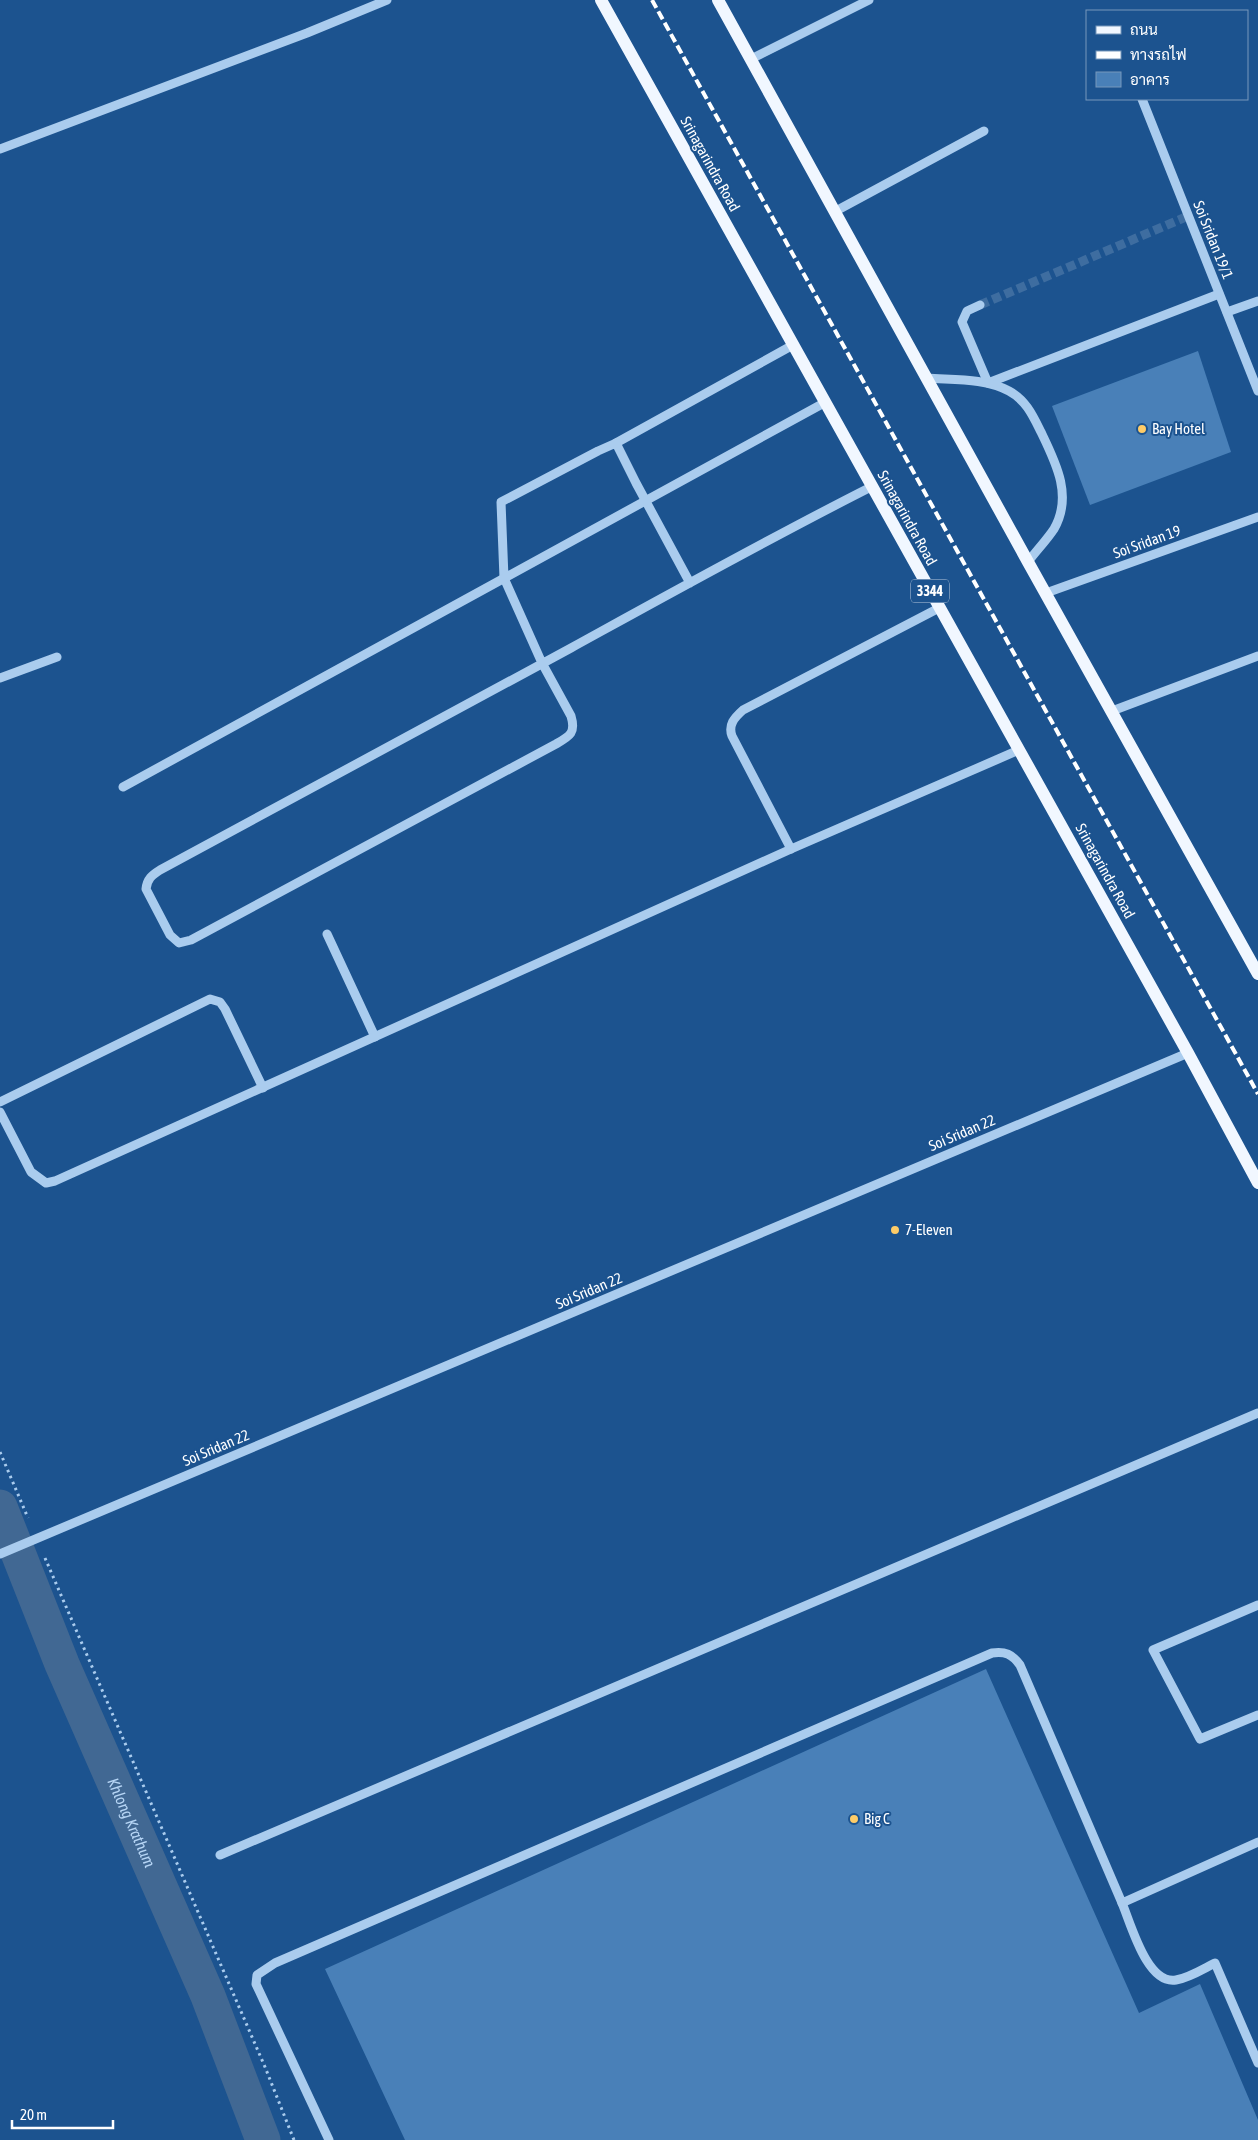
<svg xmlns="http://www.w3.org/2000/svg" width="1258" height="2140" font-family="'Asap Condensed',Sarabun,sans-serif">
<rect width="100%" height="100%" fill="#1c538f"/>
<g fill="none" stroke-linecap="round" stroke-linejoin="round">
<path stroke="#416893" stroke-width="35" id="s1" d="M0,1507l62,157 146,332 55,144"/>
</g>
<g fill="#4980b8">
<path d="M1198,351l33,101 -141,53 -38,-99z"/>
<path d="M986,1669l153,344 61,-29 58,136v20h-853l-80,-171z"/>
</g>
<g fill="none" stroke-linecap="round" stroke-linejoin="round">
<path stroke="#3e6da0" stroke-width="9" stroke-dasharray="9 4.5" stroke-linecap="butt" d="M980,305l208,-89"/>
<g stroke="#ace" stroke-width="3" stroke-dasharray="2.5 4" stroke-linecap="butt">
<path d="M0,1452l28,66"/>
<path d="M45,1558l220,509 29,73"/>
</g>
<g stroke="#ace" stroke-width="9">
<path d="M751,59l118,-59"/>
<path d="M1142,99l116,292"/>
<path d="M0,149l307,-116 80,-33"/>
<path d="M834,212l150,-81"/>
<path d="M980,305l-13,6 -5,11 26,61 231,-89"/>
<path d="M1227,312l31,-11"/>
<path d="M927,378c27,2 58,0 82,13 17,9 24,25 32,41 15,31 32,64 13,97 -8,12 -18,22 -26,33"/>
<path d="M616,443l177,-98"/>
<path d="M690,583l-54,-100 -20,-40 -18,8 -97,51 3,76 38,85 29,53c5,17 -1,20 -15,28l-365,196 -12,3 -9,-8 -24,-46c1,-10 6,-14 14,-19 137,-74 274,-148 411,-222 100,-55 199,-110 300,-161"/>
<path d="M1046,593l212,-76"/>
<path d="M0,678l57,-21"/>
<path d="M1112,711l146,-55"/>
<path d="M123,787l701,-384"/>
<path d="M791,849l-59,-113c-4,-11 2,-18 11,-26l196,-102"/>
<path d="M327,934l48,103"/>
<path d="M0,1102l210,-103 10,3 5,7 38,79"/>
<path d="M0,1112l31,60 15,11 9,-2 736,-332 228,-99"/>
<path d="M0,1554l1188,-501"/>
<path d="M1258,1605l-105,45 47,89 58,-24"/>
<path d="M220,1855l1038,-442"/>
<path d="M1122,1903c9,21 25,82 54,77 13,-2 27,-11 39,-17l43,100"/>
<path d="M329,2140l-73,-156 1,-9 18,-12 717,-310c13,-2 20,1 28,12l102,238 136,-61"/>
</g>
<g stroke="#f1f7ff" stroke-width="12">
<path d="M601,0l587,1053 70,130"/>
<path d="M718,0l310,562 230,412"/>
</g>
<path stroke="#fff" stroke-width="4" stroke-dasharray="9 4" stroke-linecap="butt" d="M652,0l606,1094"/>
</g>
<g fill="#fecc68" stroke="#1c538f" stroke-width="2">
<circle cx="1142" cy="429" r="5"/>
<circle cx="895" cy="1230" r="5"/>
<circle cx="854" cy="1819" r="5"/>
</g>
<g text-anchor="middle" stroke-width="4" stroke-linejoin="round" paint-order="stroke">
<rect fill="#1c538f" stroke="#bbcbdd" stroke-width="1" x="911" y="579.5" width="38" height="23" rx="4"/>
<g font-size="14" font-weight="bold" fill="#fff">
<text x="930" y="596">3344</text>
</g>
<g font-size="15" fill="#fff" stroke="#1c538f">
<text transform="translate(710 164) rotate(61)" y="5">Srinagarindra Road</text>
<text transform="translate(1213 240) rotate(68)" y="5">Soi Sridan 19/1</text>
<text transform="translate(907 518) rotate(61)" y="5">Srinagarindra Road</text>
<text transform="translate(1147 542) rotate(-20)" y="5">Soi Sridan 19</text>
<text transform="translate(1105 871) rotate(61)" y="5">Srinagarindra Road</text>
<text transform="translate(962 1133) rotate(-23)" y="5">Soi Sridan 22</text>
<text transform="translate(589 1291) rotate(-23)" y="5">Soi Sridan 22</text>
<text transform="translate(216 1448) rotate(-23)" y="5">Soi Sridan 22</text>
</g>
<g font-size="15" fill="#fff" stroke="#1c538f" text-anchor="start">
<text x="1152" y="434">Bay Hotel</text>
<text x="905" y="1235">7-Eleven</text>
<text x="864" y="1824">Big C</text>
</g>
<g font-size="16" font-style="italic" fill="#b6d5f5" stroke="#1c538f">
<text dy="6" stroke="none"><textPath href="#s1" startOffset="342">Khlong Krathum</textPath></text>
</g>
</g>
<rect x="1086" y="10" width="162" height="90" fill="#1c538f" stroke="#7798bc"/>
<rect x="1096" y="26" width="25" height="8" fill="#f1f7ff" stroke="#7798bc"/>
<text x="1130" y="35" font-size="15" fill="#ffffff">ถนน</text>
<rect x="1096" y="51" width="25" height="8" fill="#ffffff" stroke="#7798bc"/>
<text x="1130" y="60" font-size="15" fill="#ffffff">ทางรถไฟ</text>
<rect x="1096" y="72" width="25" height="15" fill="#4980b8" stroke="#7798bc"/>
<text x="1130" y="85" font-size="15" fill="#ffffff">อาคาร</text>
<path d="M12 2120v8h101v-8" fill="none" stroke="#ffffff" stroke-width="2.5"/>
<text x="20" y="2120" font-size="15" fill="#ffffff" stroke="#1c538f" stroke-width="4" paint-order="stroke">20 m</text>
</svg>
